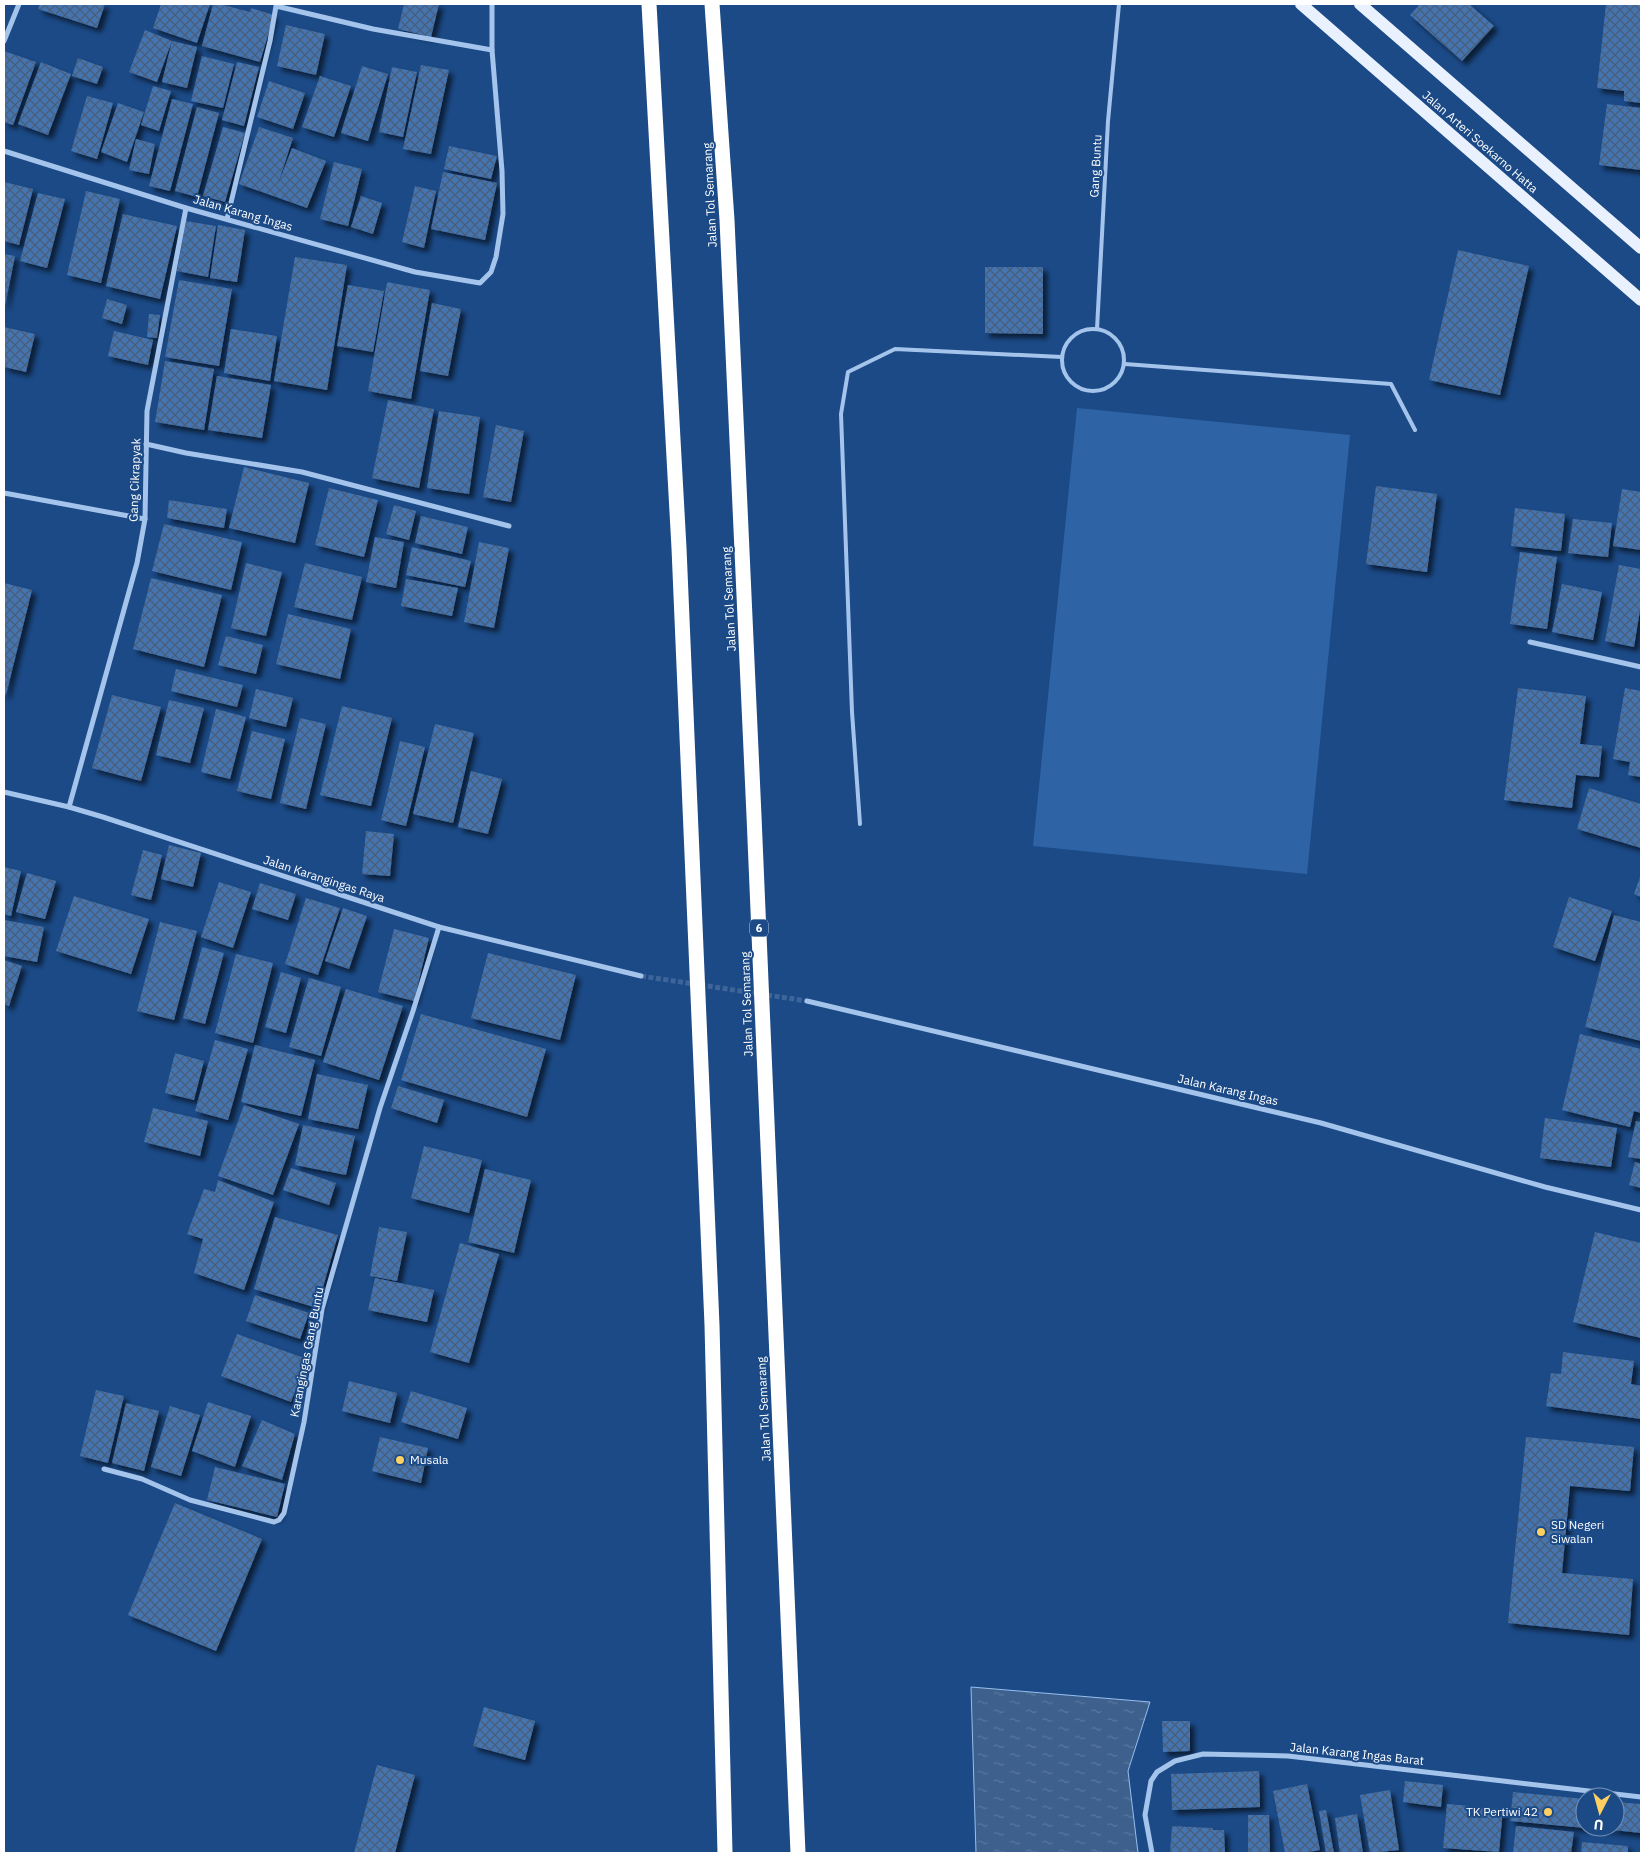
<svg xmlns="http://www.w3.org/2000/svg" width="1645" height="1857" font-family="'IBM Plex Sans',sans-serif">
<defs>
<pattern id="water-ripples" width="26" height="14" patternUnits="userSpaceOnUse" patternTransform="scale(1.25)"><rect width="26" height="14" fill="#3e608d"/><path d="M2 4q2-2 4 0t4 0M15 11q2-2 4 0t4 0" fill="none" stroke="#5b789e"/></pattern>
<pattern id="building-cross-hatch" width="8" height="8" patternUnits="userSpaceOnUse" patternTransform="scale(1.25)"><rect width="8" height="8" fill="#4474b0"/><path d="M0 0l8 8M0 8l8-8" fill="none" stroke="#485e79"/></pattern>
<filter id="shadow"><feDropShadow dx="4.5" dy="4.5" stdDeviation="2.5" flood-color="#0009"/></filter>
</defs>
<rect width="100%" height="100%" fill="#1b4a87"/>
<path fill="#2e64a5" d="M1077,408l273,27 -43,439 -274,-28z"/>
<path fill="url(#water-ripples)" stroke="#97bfee" d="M971,1687l179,15 -22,69 10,82h-162z"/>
<g fill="url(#building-cross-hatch)" filter="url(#shadow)">
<path d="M40,4h65l-8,24 -59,-19z"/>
<path d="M161,4h49l-13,39 -44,-15z"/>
<path d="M213,4h7l30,8 1,-4 23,7 -14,47 -58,-16z"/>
<path d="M404,4h35l-8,33 -33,-8z"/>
<path d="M1420,4h49l25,22 -32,35 -52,-46z"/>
<path d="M1606,4h35v99l-17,-2v-10l-27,-3z"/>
<path d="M286,25l39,9 -9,41 -39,-9z"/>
<path d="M145,30l27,11 25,6 -10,41 -25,-6 10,-41 -15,41 -28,-10z"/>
<path d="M4,51l32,11 -23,63 -9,-3z"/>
<path d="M202,56l32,8 -11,44 -32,-7z"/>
<path d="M78,58l25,9 -6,17 -25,-8z"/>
<path d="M41,62l30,12 -23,61 -30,-11z"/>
<path d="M237,62l22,5 -15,59 -22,-6z"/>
<path d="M421,65l28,5 -18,84 -28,-5z"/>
<path d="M362,66l26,8 -20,67 -27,-8z"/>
<path d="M392,67l25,5 -14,65 -24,-5z"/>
<path d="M320,76l31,10 -17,51 -32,-10z"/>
<path d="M269,81l36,12 -12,36 -36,-12z"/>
<path d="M153,86l18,5 -12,40 -18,-6z"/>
<path d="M87,96l26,7 -16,56 -26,-8z"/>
<path d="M172,99l21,5 -23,87 -21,-5z"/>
<path d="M118,103l26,9 -17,50 -26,-10z"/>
<path d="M1607,104l34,4v62l-42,-5z"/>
<path d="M197,107l22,6 -22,84 -22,-6z"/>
<path d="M223,127l22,6 -20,69 -22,-6z"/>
<path d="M259,127l34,11 -15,46 14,-36 34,13 -19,47 -68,-24z"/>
<path d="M136,139l19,5 -6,30 -20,-4z"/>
<path d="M449,146l48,10 -6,23 -47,-10z"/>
<path d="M334,162l28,7 -14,57 -28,-7z"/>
<path d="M443,172l54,11 -12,57 -54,-11z"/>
<path d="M4,182l29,7 -14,56 -15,-4z"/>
<path d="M415,186l21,5 -12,57 -22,-6z"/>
<path d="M86,191l34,8 -19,84 -34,-8z"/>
<path d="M38,193l27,6 -18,69 -27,-7z"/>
<path d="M361,196l21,7 -9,31 -22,-7z"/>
<path d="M123,214l54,12 -17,73 -54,-13z"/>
<path d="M186,221l30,5 -8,51 -31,-6z"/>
<path d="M218,225l27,5 -8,52 -27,-4z"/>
<path d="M1458,250l71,16 -29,129 -71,-15z"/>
<path d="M4,254l11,2 -10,50h-1z"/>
<path d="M295,257l52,8 -20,125 -53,-9z"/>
<path d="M985,267h58v67l-58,-1z"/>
<path d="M179,280l53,9 -13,77 -54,-9z"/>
<path d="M387,282l43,8 -19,109 -43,-8z"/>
<path d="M348,285l36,6 -11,61 -36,-6z"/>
<path d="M107,299l20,6 -5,19 -20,-6z"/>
<path d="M432,303l29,6 -13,67 -28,-5z"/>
<path d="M149,314l11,1 -3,23 -10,-1z"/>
<path d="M4,327l31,7 -9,38 -22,-5z"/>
<path d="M231,329l46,7 -7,45 -46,-8z"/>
<path d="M114,331l39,9 -5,25 -40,-9z"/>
<path d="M165,361l49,8 -10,61 -49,-8z"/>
<path d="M217,376l54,9 -9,53 -54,-8z"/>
<path d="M388,400l46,9 -15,79 -47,-10z"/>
<path d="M439,411l41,6 -11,77 -42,-6z"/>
<path d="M496,425l28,6 -13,71 -28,-5z"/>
<path d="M244,467l65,16 -14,60 -66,-15z"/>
<path d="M1376,486l61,8 -10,78 -61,-8z"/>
<path d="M329,488l49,12 -14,57 -49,-12z"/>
<path d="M1622,489l19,3v58l-28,-4z"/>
<path d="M169,500l58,9 -3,19 -57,-10z"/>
<path d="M394,505l22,6 -7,29 -23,-6z"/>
<path d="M1515,508l50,6 -4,37 -50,-5z"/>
<path d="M421,516l47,11 -6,27 -47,-11z"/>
<path d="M1573,519l39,4 -4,34 -40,-4z"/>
<path d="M164,524l78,18 -11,48 -79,-19z"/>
<path d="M375,537l29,5 -8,46 -30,-6z"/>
<path d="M479,542l30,6 -15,80 -30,-6z"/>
<path d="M412,547l59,14 -6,26 -59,-12z"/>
<path d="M1520,552l37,5 -10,72 -37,-5z"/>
<path d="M246,563l36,9 -16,64 -35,-8z"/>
<path d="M305,563l57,14 -10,43 -58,-13z"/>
<path d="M1619,565l22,4v35l-7,43 -29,-6z"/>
<path d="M151,578l71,17 -18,72 -71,-18z"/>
<path d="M406,579l52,9 -6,28 -51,-10z"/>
<path d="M4,583l28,7 -26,105h-2z"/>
<path d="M1562,584l40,8 -9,48 -41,-8z"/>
<path d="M288,614l63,15 -11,50 -64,-15z"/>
<path d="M226,636l37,9 -7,29 -38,-9z"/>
<path d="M176,669l67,16 -6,22 -66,-16z"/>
<path d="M1518,688l68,8 -6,48 22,2 -3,31 -23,-2 -4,33 -68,-8z"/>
<path d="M1625,688l16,3v86l-13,-2 2,-13 -17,-3z"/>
<path d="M256,689l37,9 -7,29 -37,-9z"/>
<path d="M112,695l49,12 -20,74 -49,-13z"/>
<path d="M169,700l35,8 -14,55 -34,-8z"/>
<path d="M342,706l50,12 -21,88 -51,-11z"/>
<path d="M216,709l30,8 -16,62 -29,-7z"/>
<path d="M300,718l26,6 -20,85 -26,-6z"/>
<path d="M435,724l39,9 -21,90 -40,-9z"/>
<path d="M252,731l33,8 -14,60 -34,-8z"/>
<path d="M400,741l25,6 -19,79 -25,-6z"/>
<path d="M471,771l31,8 -14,55 -30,-7z"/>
<path d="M1589,788l52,16v44l-64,-19z"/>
<path d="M366,831l28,3 -4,42 -28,-2z"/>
<path d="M169,845l32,8 -8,34 -32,-8z"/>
<path d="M143,850l19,5 -11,45 -20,-5z"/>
<path d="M4,867l17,4 -10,45 -7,-2z"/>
<path d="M27,873l29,8 -11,38 -29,-7z"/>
<path d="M1641,874v23l-7,-3z"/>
<path d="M219,882l32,10 -18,56 -32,-11z"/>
<path d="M260,883l36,11 -8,26 -36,-11z"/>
<path d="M74,896l75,23 -18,55 -75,-23z"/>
<path d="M1569,897l43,14 -17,50 -42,-14z"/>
<path d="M306,898l34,10 -22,67 -33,-11z"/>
<path d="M343,908l24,8 -18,53 -24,-8z"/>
<path d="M1614,915l27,7v119l-56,-14z"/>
<path d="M4,920l40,7 -7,35 -33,-6z"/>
<path d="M160,922l37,9 -23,89 -37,-9z"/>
<path d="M394,929l35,9 -15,63 -36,-9z"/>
<path d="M202,947l22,6 -19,71 -22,-6z"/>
<path d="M488,953l88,22 -16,65 -89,-22z"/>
<path d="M236,954l37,9 -20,80 -38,-10z"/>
<path d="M4,960l18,6 -13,40 -5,-2z"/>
<path d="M281,972l20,6 -15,55 -21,-6z"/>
<path d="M309,978l32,9 -20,69 -32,-9z"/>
<path d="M346,989l57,17 -24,74 -56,-18z"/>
<path d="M421,1014l125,35 -19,68 -126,-37z"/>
<path d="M1580,1034l61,15v64l-7,-2 -4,16 -68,-17z"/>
<path d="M215,1040l33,9 -20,71 -33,-9z"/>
<path d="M255,1045l60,15 -14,56 -60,-14z"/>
<path d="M175,1053l29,8 -10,39 -29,-7z"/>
<path d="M317,1074l51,11 -10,44 -50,-10z"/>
<path d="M398,1086l46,14 -7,23 -46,-15z"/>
<path d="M244,1105l55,19 -26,71 -55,-19z"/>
<path d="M153,1108l55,13 -8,35 -56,-14z"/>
<path d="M1545,1118l72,10 -6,39 -71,-9z"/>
<path d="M1636,1121l5,1v37l-13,-2z"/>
<path d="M303,1125l52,11 -9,39 -51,-10z"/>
<path d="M424,1146l58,14 -13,53 -58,-15z"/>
<path d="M1635,1162l6,2v24l-12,-3z"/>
<path d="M291,1168l45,15 -7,22 -46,-15z"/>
<path d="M485,1169l46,11 -17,73 -46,-11z"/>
<path d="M218,1180l56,22 -30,88 -50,-17 9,-34 -16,-5 17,-45 11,3z"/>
<path d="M275,1217l63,18 -21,73 -63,-19z"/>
<path d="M379,1227l28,5 -10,49 -27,-5z"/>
<path d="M1595,1232l46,11v95l-68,-16z"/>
<path d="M460,1243l39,11 -30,109 -39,-11z"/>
<path d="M375,1278l59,12 -7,32 -59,-12z"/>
<path d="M255,1295l54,18 -9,26 -54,-18z"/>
<path d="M237,1334l70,25 -16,43 -70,-26z"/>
<path d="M1563,1352l71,9 -3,23 10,2v33l-95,-13 5,-33 10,1z"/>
<path d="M349,1381l48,12 -7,30 -48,-12z"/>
<path d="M96,1390l28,6 -16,67 -28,-7z"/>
<path d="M411,1391l56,17 -9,31 -57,-17z"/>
<path d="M208,1402l43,14 -16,51 -43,-16z"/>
<path d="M126,1403l33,8 -15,60 -32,-8z"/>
<path d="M170,1406l30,9 -19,61 -30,-9z"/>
<path d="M262,1420l33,14 -13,46 -40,-14z"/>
<path d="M380,1437l48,11 -7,35 -49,-12z"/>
<path d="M1526,1437l108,10 -4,44 -60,-5 -8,87 71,6 -4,56 -121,-12z"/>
<path d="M215,1467l70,17 -8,33 -70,-17z"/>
<path d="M175,1503l87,36 -46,112 -88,-36z"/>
<path d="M484,1707l51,14 -10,39 -52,-14z"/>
<path d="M1162,1721h28v30l-27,1z"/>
<path d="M377,1765l38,10 -20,78h-41z"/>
<path d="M1259,1771l1,36 -88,3 -1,-36z"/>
<path d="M1405,1781l38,4 -2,22 -38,-5z"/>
<path d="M1307,1784l13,66 -16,3h-19l-12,-62z"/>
<path d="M1390,1790l9,60 -29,3 -10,-58z"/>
<path d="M1513,1792l72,7v29l-75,-7z"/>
<path d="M1615,1802l26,2v29l-47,-5v-1h21z"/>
<path d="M1447,1804l56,5 -4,43 -56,-4z"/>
<path d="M1326,1810l8,43h-8l-7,-42z"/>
<path d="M1357,1814l6,39h-23l-5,-35z"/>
<path d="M1248,1815h21l1,38h-22z"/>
<path d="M1172,1826l41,2v2h11l1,23h-55z"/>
<path d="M1516,1826l58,6 -3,21h-58z"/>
<path d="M1582,1842l46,4v7h-47z"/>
</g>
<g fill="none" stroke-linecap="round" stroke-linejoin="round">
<path stroke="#3d6599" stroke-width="5" stroke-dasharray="5 2.5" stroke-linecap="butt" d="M641,976l166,25"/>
<g stroke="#a4c4ec" stroke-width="4">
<circle cx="1093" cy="360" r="31"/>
<path d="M1097,329l11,-208 11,-117"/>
<path d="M1125,364l266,20 24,46"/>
<path d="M860,824l-8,-112 -11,-298 7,-42 47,-23 167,8"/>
</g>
<g stroke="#a4c4ec" stroke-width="5">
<path d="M4,41l15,-37"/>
<path d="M4,151l182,57 229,64 65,11 11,-11 5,-15 7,-43 -1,-43 -10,-121v-46"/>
<path d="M227,219l43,-178 6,-35 97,23 119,21"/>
<path d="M146,444l40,9 116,19 207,54"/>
<path d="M4,493l141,26"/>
<path d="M1530,642l111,25"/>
<path d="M4,792l65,15 34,10 336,110 202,49"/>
<path d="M69,807l68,-244 8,-44 2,-108 39,-203"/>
<path d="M807,1001l514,122 224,64 96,23"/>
<path d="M104,1469l38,10 48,21 84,22 5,-2 5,-7 20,-91 18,-113 58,-201 33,-97 26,-84"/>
<path d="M1152,1853l-7,-38 6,-34 6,-9 18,-11 28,-7 85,2 353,41"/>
</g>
<g stroke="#e9f1ff" stroke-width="12">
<path d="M1301,4l340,296"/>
<path d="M1360,4l281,244"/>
</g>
<g stroke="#fff" stroke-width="15">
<path d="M649,4l30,544 33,777 13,528"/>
<path d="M712,4l15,216 27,596 44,1037"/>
</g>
</g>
<g fill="#fdd061" stroke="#1b4a87" stroke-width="2">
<circle cx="400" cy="1460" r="5"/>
<circle cx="1541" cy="1532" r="5"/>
<circle cx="1548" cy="1812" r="5"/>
</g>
<g text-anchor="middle" stroke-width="4" stroke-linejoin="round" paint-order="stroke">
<rect fill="#1b4a87" stroke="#bbc9db" stroke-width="1" x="750" y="919.5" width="18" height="17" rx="4"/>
<g font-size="11" font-weight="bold" fill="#fff">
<text x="759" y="932">6</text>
</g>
<g font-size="12" fill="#fff" stroke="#1b4a87">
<text transform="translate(1480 142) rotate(41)" y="4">Jalan Arteri Soekarno Hatta</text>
<text transform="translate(1096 166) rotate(-87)" y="4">Gang Buntu</text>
<text transform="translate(710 195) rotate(-93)" y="4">Jalan Tol Semarang</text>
<text transform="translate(243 213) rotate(16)" y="4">Jalan Karang Ingas</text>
<text transform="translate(135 480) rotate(-88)" y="4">Gang Cikrapyak</text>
<text transform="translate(729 599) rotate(-93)" y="4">Jalan Tol Semarang</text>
<text transform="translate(324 879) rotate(18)" y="4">Jalan Karangingas Raya</text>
<text transform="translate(747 1004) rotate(-92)" y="4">Jalan Tol Semarang</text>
<text transform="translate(1228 1090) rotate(13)" y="4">Jalan Karang Ingas</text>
<text transform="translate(307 1352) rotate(-79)" y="4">Karangingas Gang Buntu</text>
<text transform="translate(764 1409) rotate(-93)" y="4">Jalan Tol Semarang</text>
<text transform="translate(1357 1754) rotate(6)" y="4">Jalan Karang Ingas Barat</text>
</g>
<g font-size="12" fill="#fff" stroke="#1b4a87" text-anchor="start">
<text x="410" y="1464">Musala</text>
<text x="1551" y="1529">SD Negeri<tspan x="1551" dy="14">Siwalan</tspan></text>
<text x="1538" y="1816" text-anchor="end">TK Pertiwi 42</text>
</g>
</g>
<rect width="1645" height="1857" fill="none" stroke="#ffffff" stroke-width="10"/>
<g transform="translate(1600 1812) rotate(186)"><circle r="24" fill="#1b4a87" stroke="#7692b7"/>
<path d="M0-4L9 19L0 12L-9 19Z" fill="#fdd061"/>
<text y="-8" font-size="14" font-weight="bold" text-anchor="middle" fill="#ffffff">U</text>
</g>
</svg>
